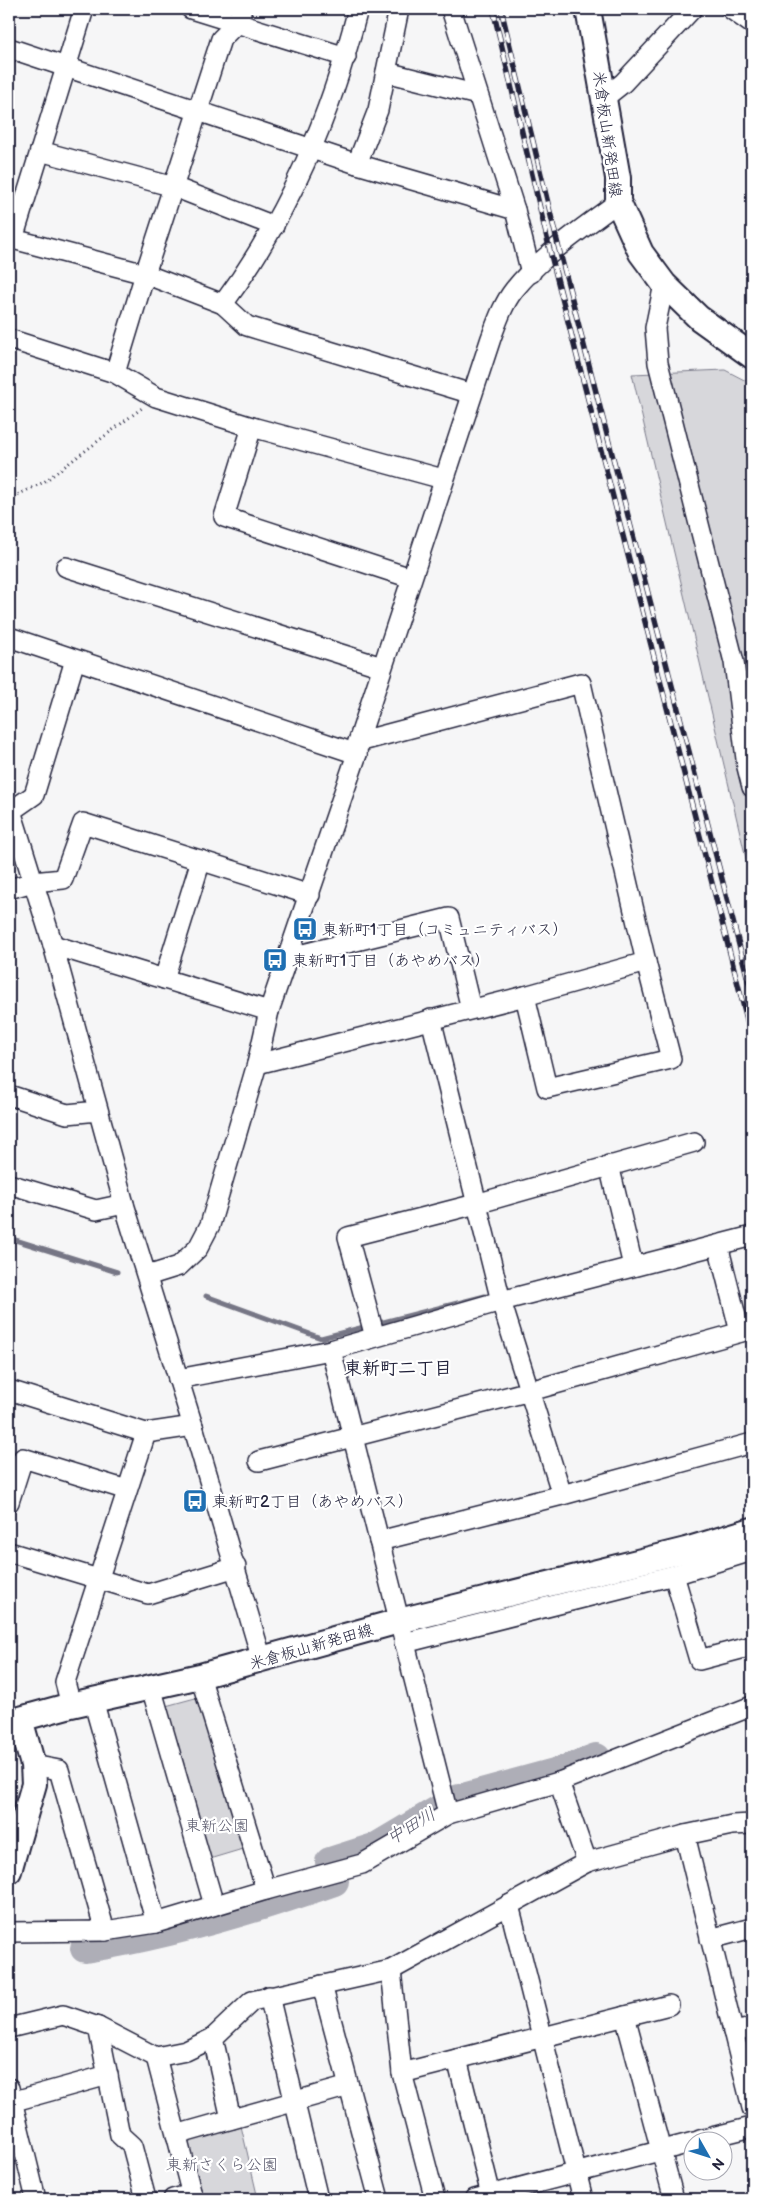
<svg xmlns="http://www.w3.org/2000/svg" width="761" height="2208" font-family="'Balsamiq Sans','Klee One',sans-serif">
<rect width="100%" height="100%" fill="#f6f6f7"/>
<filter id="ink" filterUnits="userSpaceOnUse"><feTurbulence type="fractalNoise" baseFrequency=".02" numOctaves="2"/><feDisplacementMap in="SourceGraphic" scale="10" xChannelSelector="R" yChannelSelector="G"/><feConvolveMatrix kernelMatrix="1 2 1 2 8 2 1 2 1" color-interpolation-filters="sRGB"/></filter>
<g filter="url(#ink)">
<g fill="#d7d7db" stroke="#7c7c8b">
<path d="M725,370l27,14v500l-120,-510z"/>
<path d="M199,1697l47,151 -40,12 -44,-153z"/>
<path d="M241,2126l17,73h-56l-15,-57z"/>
</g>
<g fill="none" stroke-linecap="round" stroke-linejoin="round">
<g stroke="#767685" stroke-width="5">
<path d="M9,1238l108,34"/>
<path d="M206,1296l115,42 164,-42"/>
</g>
<path stroke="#aeaeb7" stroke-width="30" d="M85,1948c86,-14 167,-38 249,-67l-4,-19 47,-15 79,-47 106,-29 34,-13"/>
<defs>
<g id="minor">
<path d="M84,9l-71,230 132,35 78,30c67,-91 107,-187 135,-295"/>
<path d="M191,9l155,48"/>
<path d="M451,9l64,201 16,63"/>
<path d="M731,9l21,15"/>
<path d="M9,48l348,116 158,46"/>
<path d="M386,72l92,23"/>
<path d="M604,98l19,-15 69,-74"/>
<path d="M40,151l134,36 100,39"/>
<path d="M357,164l21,-54 21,-101"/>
<path d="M664,284l-9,44 3,35 76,299 13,105 5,20"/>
<path d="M223,304l24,22 225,68"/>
<path d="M9,339l106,34 41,24 96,30 191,52"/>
<path d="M115,373l30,-99 76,-235 16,-16 5,-14"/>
<path d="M252,427l-28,90 187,61"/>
<path d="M66,567l316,100"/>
<path d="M9,637l348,117"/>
<path d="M358,742l223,-59 65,279 25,97 -124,29 -22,-92"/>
<path d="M9,804l44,141 71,259 69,222 69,234"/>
<path d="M11,811l23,-16 41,-135"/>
<path d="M9,889l24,-7 30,-3 20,-56 227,72"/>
<path d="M53,945l216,66"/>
<path d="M287,958l162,-40 22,91"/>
<path d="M164,979l37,-119"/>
<path d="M431,1019l70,282 61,194"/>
<path d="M257,1064l268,-68 121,-34"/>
<path d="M9,1095l58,19 31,-3"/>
<path d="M609,1165l24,101"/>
<path d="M9,1184l87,26 28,-6"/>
<path d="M718,1245l22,87"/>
<path d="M147,1276l32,-10 19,-18 12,-23 47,-161 12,-53 88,-257 1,-12 133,-404c6,-16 12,-34 23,-48 28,-35 68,-61 104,-88"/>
<path d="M375,1337l-27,-100 128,-33 218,-62"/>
<path d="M331,1350l117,464"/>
<path d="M178,1379l153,-29 170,-49 251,-65"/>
<path d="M9,1390l137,43"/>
<path d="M259,1461l271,-70 222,-62"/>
<path d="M9,1502l14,-44 104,32"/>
<path d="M379,1541l183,-46 190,-52"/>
<path d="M9,1552l139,42 88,-27"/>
<path d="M674,1575l25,85 53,-14"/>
<path d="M404,1643l270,-68 78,-24"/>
<path d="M200,1676l66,214"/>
<path d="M151,1687l63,218"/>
<path d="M93,1700l63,223"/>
<path d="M71,1705l-6,-23 81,-249 47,-7"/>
<path d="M33,1765l26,5 46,161"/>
<path d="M559,1782l28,80"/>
<path d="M685,1835l67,273"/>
<path d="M509,1905l74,294"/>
<path d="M9,1932l96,-1 51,-8 110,-33 96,-26 86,-50 111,-32 193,-76"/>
<path d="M710,1939l42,-11"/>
<path d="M391,1970l11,103 33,126"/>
<path d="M322,1985l57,214"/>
<path d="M269,1996l49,203"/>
<path d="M625,2016l49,183"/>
<path d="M98,2027l22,108 12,11 14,53"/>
<path d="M9,2028l54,-13 35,12 58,30 30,-6 27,-13 39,-37 139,-31 196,-108 98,-27 47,-10 20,-1"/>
<path d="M733,2032l19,-4"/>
<path d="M213,2038l18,81"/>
<path d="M156,2057l37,142"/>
<path d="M457,2059l35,140"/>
<path d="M402,2073l267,-68"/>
<path d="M9,2088l27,111"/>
<path d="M11,2102l97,-27"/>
<path d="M176,2135l173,-49"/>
<path d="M700,2140l52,-13"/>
<path d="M173,2199l19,-5"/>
<path d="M475,2199l219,-57"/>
</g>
<g id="major">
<path d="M588,9l30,169v24l23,51 23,31 35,34 53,38"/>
<path d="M9,1871l25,-87 -1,-19 -13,-46 51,-14 129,-29 199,-55 287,-71 66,-20"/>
</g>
</defs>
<use href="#minor" stroke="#22223b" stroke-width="22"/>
<use href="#major" stroke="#22223b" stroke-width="28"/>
<path stroke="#22223b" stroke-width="3" stroke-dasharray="1 4" stroke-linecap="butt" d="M9,499l35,-17 98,-74"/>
<use href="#minor" stroke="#fff" stroke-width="19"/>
<use href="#major" stroke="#fff" stroke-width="24"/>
<defs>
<g id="rail">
<path d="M493,9l58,246 201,784"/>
<path d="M501,9l58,240 193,746"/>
</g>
</defs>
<use href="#rail" stroke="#22223b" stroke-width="5.5"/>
<use href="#rail" stroke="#fff" stroke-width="4" stroke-dasharray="11" stroke-linecap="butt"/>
</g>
</g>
<defs>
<symbol id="bus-square" viewBox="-11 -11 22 22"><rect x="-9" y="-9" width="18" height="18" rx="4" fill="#1f6fb2" stroke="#fff"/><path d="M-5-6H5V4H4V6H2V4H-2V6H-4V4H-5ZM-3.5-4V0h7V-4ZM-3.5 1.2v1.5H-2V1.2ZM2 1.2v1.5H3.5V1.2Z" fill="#fff"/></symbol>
</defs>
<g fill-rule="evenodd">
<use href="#bus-square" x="291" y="915" width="28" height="28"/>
<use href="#bus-square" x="261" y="946" width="28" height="28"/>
<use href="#bus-square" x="181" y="1487" width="28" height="28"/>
</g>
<g text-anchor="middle" stroke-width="4.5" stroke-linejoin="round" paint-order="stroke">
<g font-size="16" fill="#22223b" stroke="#fff">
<text transform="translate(608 134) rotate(82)" y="6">米倉板山新発田線</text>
<text transform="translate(311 1646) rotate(-16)" y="6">米倉板山新発田線</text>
</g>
<g font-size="16" fill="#22223b" stroke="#fff" text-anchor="start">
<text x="322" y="935">東新町1丁目（コミュニティバス）</text>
<text x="292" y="966">東新町1丁目（あやめバス）</text>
<text x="212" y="1507">東新町2丁目（あやめバス）</text>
</g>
<g font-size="16" fill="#58586b" stroke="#fff">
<text x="217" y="1831">東新公園</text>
<text x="222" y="2170">東新さくら公園</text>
</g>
<g font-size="18" font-weight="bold" fill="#22223b" stroke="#fff">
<text x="398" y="1374">東新町二丁目</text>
</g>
<g font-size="18" font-style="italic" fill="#5a5a6d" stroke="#fff">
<text transform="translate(411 1826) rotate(-31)" y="6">中田川</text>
</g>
</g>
<rect width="761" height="2208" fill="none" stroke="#fff" stroke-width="30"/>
<rect x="15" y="15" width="731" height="2178" fill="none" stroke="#22223b" stroke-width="2" filter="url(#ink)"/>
<g transform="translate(708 2156) rotate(129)"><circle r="24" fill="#ffffff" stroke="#a7a7b1"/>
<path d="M0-4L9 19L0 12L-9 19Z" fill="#1f6fb2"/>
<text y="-8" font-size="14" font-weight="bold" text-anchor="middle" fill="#22223b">N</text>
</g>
</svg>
